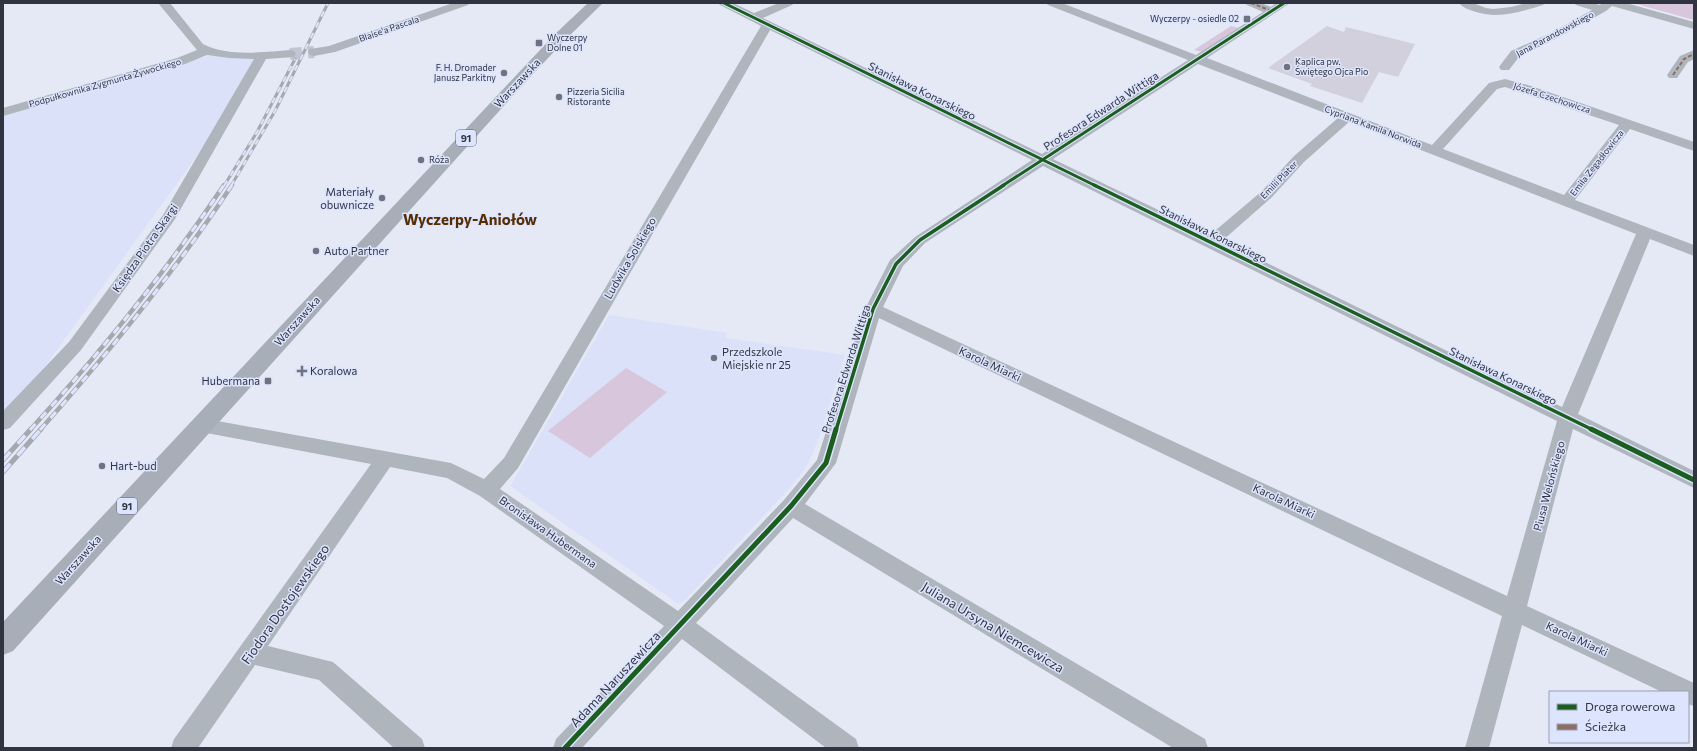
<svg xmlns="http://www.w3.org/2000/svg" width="1697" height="751" font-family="Commissioner,sans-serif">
<rect width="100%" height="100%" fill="#e5e9f6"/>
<g fill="#dbe1f8">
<path d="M209,56l47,1 -24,50 -194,269 -35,35v-296z"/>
<path d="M609,315l118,18 -2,5 120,17 -25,80 -11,27 -6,10 -16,19 -103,110 -7,2 -164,-115 -2,-3z"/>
</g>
<g fill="#d8c6dc">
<path d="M1633,3h61v17z"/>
<path d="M1231,26l8,2 -37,24 -8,-2z"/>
<path d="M626,368l41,24 -77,66 -42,-27z"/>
</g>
<path fill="#d1d0dc" d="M1327,26l17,6 2,-5 69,17 -17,33 -19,-5 -17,31 -52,-17 2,-2 -44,-16z"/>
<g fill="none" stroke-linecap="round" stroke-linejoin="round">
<path stroke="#c1c5d2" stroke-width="12" stroke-dasharray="12 6" stroke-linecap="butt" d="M290,54l24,-2"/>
<g fill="#afb5bc" fill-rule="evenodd">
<path d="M158,3h12l33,41c25,13 60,8 87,6l4,1 2,3 -2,3 -28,2 -91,160 -94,131 -71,78 -7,2v-19l66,-69 94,-127 91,-156 -25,-1 -22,-3 -22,9 -182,52v-8l174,-50 20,-8z"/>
<path d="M453,3h17l-2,2 -133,47 -21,4 -4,-1 -2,-3 2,-3 19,-3z"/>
<path d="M718,3h15l21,10 25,-10h15l-2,2 -29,13 279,136 146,-94 -140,-55 -2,-2h16l134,52 67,-43 -16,-7 -2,-2h16l10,4 5,-4h14l-83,55 225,87 57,-62 16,-4 26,7 163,56v9l-64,-22 -55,71 119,45v11l-44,-17 -72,175 116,57v17l-121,-59 -46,177 167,77v23l-6,-2v-12h-26l-140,-67 -33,123h-24l37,-132 -623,-298 -43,145 -31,41 400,235 3,9h-35l-380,-230 -97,105 160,116 3,9h-33l-144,-109 -100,109h-29l3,-9 108,-113 -184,-130 -33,-18 -57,-11 -122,179 65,16 89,77 3,9h-31l-75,-68 -64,-15 -57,83h-27l3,-9 197,-275 -170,-32 -7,-2 -2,-5 2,-5 7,-2 250,45 33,16 20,-21 257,-432 -41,-21zM770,30l262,130 -117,77 -25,23 -25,49 -48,151 -33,40 -106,111 -178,-122 18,-21zM1198,64l140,54 -44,38 -32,35 -52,44 -157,-76zM1505,87l114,38 -55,70 -121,-46 54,-60zM1349,122l287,112 -74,173 -340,-166 50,-44 32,-35zM1043,166l514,255 -50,175 -624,-289 20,-41 22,-23z"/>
<path d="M1459,3h14l13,5 7,1 18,-2 16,-4h18l-2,2c-23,7 -44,14 -67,7 -6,-2 -13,-4 -17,-9z"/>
<path d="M1574,3h19l7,2 2,-2h24l68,19v7l-82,-23 -6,5 -47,26 -40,20 -10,13h-8l-2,-3 12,-16 40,-18 41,-23 -16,-5z"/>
<path d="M1694,50v9l-6,3 -11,16h-8l-2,-3 13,-19z"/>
</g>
<path fill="#a7aeb8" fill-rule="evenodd" d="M588,3h15l-38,37 -47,50 -505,561 -10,4v-33l505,-538 47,-50z"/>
<defs>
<g id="rail-far2">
<path d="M224,186l33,-54 38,-73"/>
<path d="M231,186l44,-75 53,-108"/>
</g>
<g id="rail-far1">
<path d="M30,430c70,-77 136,-158 194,-245"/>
<path d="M40,430c69,-78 135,-158 192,-245"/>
</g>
<g id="rail">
<path d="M3,460l28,-31"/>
<path d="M3,472l38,-43"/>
</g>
</defs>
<use href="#rail-far2" stroke="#a4a9af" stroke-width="3"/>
<use href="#rail-far1" stroke="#a4a9af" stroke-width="4.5"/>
<use href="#rail" stroke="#a4a9af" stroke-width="5"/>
<use href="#rail-far2" stroke="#dde5fe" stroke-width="2" stroke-dasharray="6" stroke-linecap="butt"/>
<use href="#rail-far1" stroke="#dde5fe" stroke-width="3" stroke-dasharray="8" stroke-linecap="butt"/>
<use href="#rail" stroke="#dde5fe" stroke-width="3.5" stroke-dasharray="11" stroke-linecap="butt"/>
<g stroke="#8d6e63" stroke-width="2" stroke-dasharray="4 2" stroke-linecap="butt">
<path d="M1251,3l21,8"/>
<path d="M1673,75l11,-16 10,-5"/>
</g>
<defs>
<g id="cycleway-far2">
<path d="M724,3l372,183"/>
<path d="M1002,186l282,-183"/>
</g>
<g id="cycleway-far1">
<path d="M1094,185l499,245"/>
<path d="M836,430l37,-121 23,-45 24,-24 84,-55"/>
</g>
<g id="cycleway">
<path d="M1591,429l103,51"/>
<path d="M565,748l226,-242 35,-43 10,-34"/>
</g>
</defs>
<use href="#cycleway-far2" stroke="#dde5fe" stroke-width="5"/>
<use href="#cycleway-far1" stroke="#dde5fe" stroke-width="6"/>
<use href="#cycleway" stroke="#dde5fe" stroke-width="8"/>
<use href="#cycleway-far2" stroke="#1b5e20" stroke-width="3"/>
<use href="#cycleway-far1" stroke="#1b5e20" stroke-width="3.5"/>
<use href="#cycleway" stroke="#1b5e20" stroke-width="5"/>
</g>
<g fill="#6f7380" stroke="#dde5fe" stroke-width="1.5">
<rect x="1243" y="15" width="8" height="8" rx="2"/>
<rect x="535" y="39" width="8" height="8" rx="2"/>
<circle cx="1287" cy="67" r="4"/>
<circle cx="504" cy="73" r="4"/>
<circle cx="559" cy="97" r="4"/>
<circle cx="421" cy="160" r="4"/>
<circle cx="382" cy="198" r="4"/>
<circle cx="316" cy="251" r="4"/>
<circle cx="714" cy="358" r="4"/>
<path d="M300 365h4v4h4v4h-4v4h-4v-4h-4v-4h4z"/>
<rect x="264" y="377" width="8" height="8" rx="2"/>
<circle cx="102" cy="466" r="4"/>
</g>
<g text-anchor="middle" stroke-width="3" stroke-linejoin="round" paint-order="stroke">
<g font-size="9" fill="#303440" stroke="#dde5fe" text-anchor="start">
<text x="1239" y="22" text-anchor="end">Wyczerpy - osiedle 02</text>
<text x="547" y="41">Wyczerpy<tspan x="547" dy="10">Dolne 01</tspan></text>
<text x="1295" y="65">Kaplica pw.<tspan x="1295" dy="10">Świętego Ojca Pio</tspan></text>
<text x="496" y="71" text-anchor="end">F. H. Dromader<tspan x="496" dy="10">Janusz Parkitny</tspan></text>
<text x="567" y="95">Pizzeria Sicilia<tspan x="567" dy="10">Ristorante</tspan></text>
<text x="429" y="163">Róża</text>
</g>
<g font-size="9" fill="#303440" stroke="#dde5fe">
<text transform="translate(389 29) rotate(-19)" y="3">Blaise'a Pascala</text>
<text transform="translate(1555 34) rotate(-28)" y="3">Jana Parandowskiego</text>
<text transform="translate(105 83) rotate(-16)" y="3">Podpułkownika Zygmunta Żywockiego</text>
<text transform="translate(1552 98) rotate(18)" y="3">Józefa Czechowicza</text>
<text transform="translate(1373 127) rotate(21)" y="3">Cypriana Kamila Norwida</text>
<text transform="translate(1597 163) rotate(-52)" y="3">Emila Zegadłowicza</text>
<text transform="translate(1279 180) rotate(-46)" y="3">Emilii Plater</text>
</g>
<g fill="#dde5fe" stroke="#646979" stroke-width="1">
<rect x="456" y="130" width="20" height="16" rx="3"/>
<rect x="117" y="498" width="20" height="16" rx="3"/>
</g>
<g font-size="10" font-weight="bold" fill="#303440">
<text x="466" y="142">91</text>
<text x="127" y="510">91</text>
</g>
<g font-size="11" fill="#303440" stroke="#dde5fe">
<text transform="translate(517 83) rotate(-47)" y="4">Warszawska</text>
<text transform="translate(922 91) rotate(26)" y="4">Stanisława Konarskiego</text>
<text transform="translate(1101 111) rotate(-33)" y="4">Profesora Edwarda Wittiga</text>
<text transform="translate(1213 234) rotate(26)" y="4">Stanisława Konarskiego</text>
<text transform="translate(145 248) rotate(-55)" y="4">Księdza Piotra Skargi</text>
<text transform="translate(630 258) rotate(-60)" y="4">Ludwika Solskiego</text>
<text transform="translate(297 321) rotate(-48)" y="4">Warszawska</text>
<text transform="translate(990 364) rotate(25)" y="4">Karola Miarki</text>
<text transform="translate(846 369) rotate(-72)" y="4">Profesora Edwarda Wittiga</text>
<text transform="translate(1503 376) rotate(26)" y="4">Stanisława Konarskiego</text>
<text transform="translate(1549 486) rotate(-75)" y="4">Piusa Welońskiego</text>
<text transform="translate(1284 501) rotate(25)" y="4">Karola Miarki</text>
<text transform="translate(548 532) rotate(35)" y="4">Bronisława Hubermana</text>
<text transform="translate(78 560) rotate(-48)" y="4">Warszawska</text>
<text transform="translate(1577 639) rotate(25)" y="4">Karola Miarki</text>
</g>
<g font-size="11" fill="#303440" stroke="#dde5fe" text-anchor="start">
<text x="374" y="196" text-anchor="end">Materiały<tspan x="374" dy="13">obuwnicze</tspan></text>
<text x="324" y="255">Auto Partner</text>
<text x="722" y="356">Przedszkole<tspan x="722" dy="13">Miejskie nr 25</tspan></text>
<text x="310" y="375">Koralowa</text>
<text x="260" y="385" text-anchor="end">Hubermana</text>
<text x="110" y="470">Hart-bud</text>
</g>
<g font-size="13" fill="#303440" stroke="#dde5fe">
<text transform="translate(285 604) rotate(-55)" y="5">Fiodora Dostojewskiego</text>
<text transform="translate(993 627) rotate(31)" y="5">Juliana Ursyna Niemcewicza</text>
<text transform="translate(615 679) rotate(-47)" y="5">Adama Naruszewicza</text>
</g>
<g font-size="15" font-weight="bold" fill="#552d00" stroke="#dde5fe">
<text x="470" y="225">Wyczerpy-Aniołów</text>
</g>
</g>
<rect width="1697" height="751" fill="none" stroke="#303440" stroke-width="8"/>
<rect x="1549" y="691" width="140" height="52" fill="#dde5fe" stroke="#989eb2"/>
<rect x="1557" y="704" width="20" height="6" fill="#1b5e20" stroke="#989eb2"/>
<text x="1585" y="711" font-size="12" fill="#303440">Droga rowerowa</text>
<rect x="1557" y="724" width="20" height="6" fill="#8d6e63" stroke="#989eb2"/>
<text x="1585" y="731" font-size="12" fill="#303440">Ścieżka</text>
</svg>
